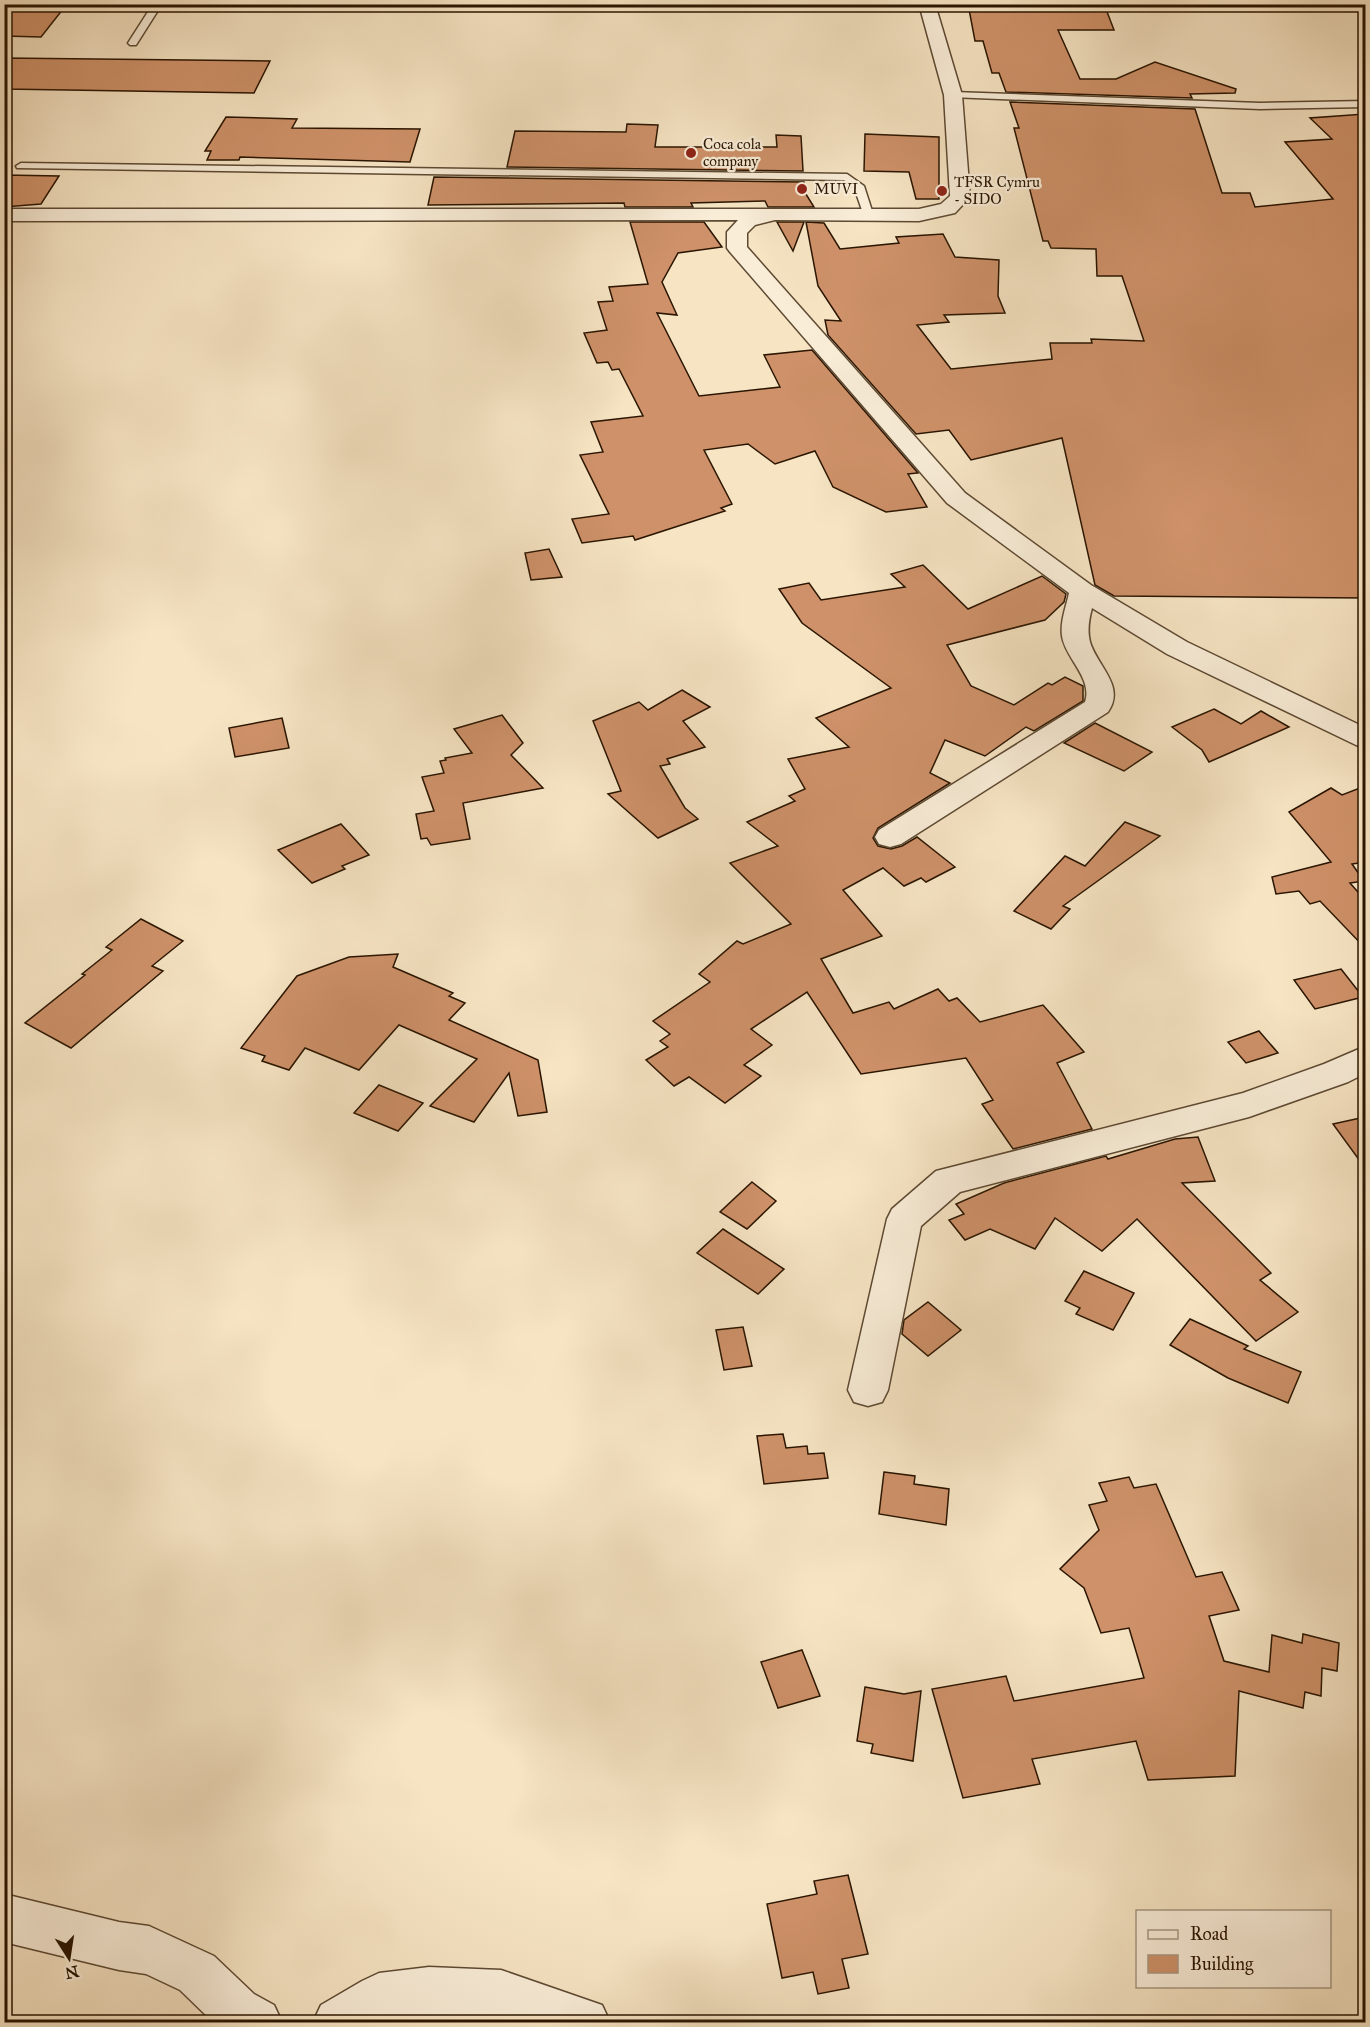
<svg xmlns="http://www.w3.org/2000/svg" width="1370" height="2027" font-family="'IM FELL Great Primer',serif">
<rect width="100%" height="100%" fill="#f6e4c3"/>
<filter id="stains"><feTurbulence type="fractalNoise" baseFrequency=".00333" numOctaves="4"/><feColorMatrix values="0 0 0 0 .2 0 0 0 0 .09 0 0 0 0 .02 0 0 0 .5 -.17"/></filter>
<radialGradient id="worn" r=".72"><stop offset=".6" stop-color="#630" stop-opacity="0"/><stop offset="1" stop-color="#630" stop-opacity=".3"/></radialGradient>
<g fill="#ce9169" stroke="#2a1501" stroke-width="1.5">
<path d="M4,4h63l-26,33 -37,-1z"/>
<path d="M968,4h136l10,26h-56l22,49h36l39,-17 81,27 -1,4 -45,1 2,4 -186,-6 -7,-19h-7l-9,-32h-8z"/>
<path d="M4,58l266,3 -16,32 -250,-4z"/>
<path d="M1010,102l185,7 27,84h28l5,14 78,-8 -48,-57 47,-3 -22,-21 55,-4v484l-251,-2 -19,-11 -33,-147 -91,22 -22,-30 -33,4 -88,-99 -3,-15 16,1 -23,-35 -12,-64 18,1 16,26 59,-6 -3,-6 47,-3 12,23 44,3 -1,36 7,17 -61,2 5,7 -32,3 34,44 101,-10 -2,-16h42l-1,-4 53,2 -22,-65h-25l-1,-27 -45,-1 -3,-7h-5l-29,-113h5z"/>
<path d="M226,117l71,2 -5,9 128,1 -10,33 -170,-5 -1,3h-32l4,-9h-6z"/>
<path d="M627,124l31,1 -3,22h122l-1,-12 25,1 2,35 -296,-4 8,-36 111,1z"/>
<path d="M865,134l74,3v62h-23l-7,-27 -45,-1z"/>
<path d="M4,175l55,1 -18,28 -37,3z"/>
<path d="M434,177l370,5v9l10,16h-46l-3,-6 -74,2 2,4h-68l-1,-4 -196,2z"/>
<path d="M630,222h74l18,25 -44,6 -16,29 15,33 -20,-2 42,83 81,-9 -16,-32 48,-5 106,123 -10,1 19,33 -41,5 -53,-25 -18,-36 -40,13 -27,-20 -44,6 28,54 -11,4 4,3 -90,29 -2,-4 -51,7 -10,-24 37,-5 -29,-59 23,-3 -12,-30 52,-6 -24,-47 -7,1 -4,-8 -11,1 -13,-30 23,-3 -9,-28 15,-1 -4,-14 39,-3z"/>
<path d="M777,222h27l-11,29z"/>
<path d="M549,549l13,28 -31,3 -6,-27z"/>
<path d="M923,565l45,44 74,-33 24,18 -2,8 -19,18 -98,25 24,41 43,19 34,-22 4,2 13,-8 18,9v15l-49,30 -8,-4 -41,29 -40,-16 -15,33 20,10 -72,45 -5,10 5,8 13,3 11,-3 15,-9 38,30 -29,15 -5,-4 -17,8 -21,-18 -40,22 39,46 -61,23 32,54 36,-11 5,7 44,-20 11,12 8,-3 23,24 63,-17 41,47 -27,11 35,66 -79,20 -31,-45 11,-4 -27,-42 -105,16 -54,-82 -56,37 21,16 -28,20 17,11 -36,27 -36,-26 -15,9 -28,-26 22,-13 -8,-6 10,-7 -17,-13 57,-39 -11,-8 38,-33 6,3 48,-20 -61,-61 48,-17 -31,-24 48,-21 -6,-5 16,-7 -17,-30 61,-12 -33,-29 75,-30 -89,-65 -23,-34 30,-6 12,17 84,-13 -14,-13z"/>
<path d="M682,690l28,17 -27,14 22,26 -38,12 3,5 -10,2 25,42 13,11 -40,19 -50,-44 13,-3 -28,-70 46,-19 9,8z"/>
<path d="M1214,709l27,15 20,-13 28,16 -80,35 -7,-12 -30,-23z"/>
<path d="M502,715l21,28 -12,12 32,33 -80,15 7,36 -39,6 -4,-7 -6,1 -5,-25 18,-3 -12,-34 22,-4 -4,-12 6,-1 -1,-2 27,-5 -18,-24z"/>
<path d="M282,718l7,30 -54,9 -6,-29z"/>
<path d="M1095,723l57,29 -28,19 -60,-28z"/>
<path d="M1365,786v76l-13,2 12,17 -14,2 15,17v48l-45,-47 -10,3 -11,-13 -23,3 -4,-17 59,-15 -42,-50 42,-24 11,7z"/>
<path d="M1125,822l35,14 -97,70 7,3 -19,20 -37,-18 51,-55 20,10z"/>
<path d="M341,824l28,31 -27,11 3,3 -33,14 -34,-33z"/>
<path d="M141,919l42,22 -31,25 11,5 -92,77 -46,-25 60,-48 -3,-1 30,-24 -6,-3z"/>
<path d="M398,954l-5,13 60,26 -4,3 16,7 -16,17 89,40 9,52 -29,4 -9,-43 -35,49 -44,-16 47,-47 -78,-34 -40,45 -54,-22 -16,22 -27,-9 3,-5 -24,-8 56,-72 52,-19z"/>
<path d="M1341,969l22,28 -48,12 -21,-29z"/>
<path d="M1259,1031l19,22 -32,10 -18,-21z"/>
<path d="M379,1085l44,18 -25,28 -44,-18z"/>
<path d="M1365,1117v51l-32,-44z"/>
<path d="M1198,1137l17,44 -33,2 89,90 -11,7 38,32 -42,29 -119,-122 -35,32 -47,-33 -20,31 -45,-20 -25,11 -16,-20 15,-6 -8,-10 48,-21 102,-27 2,3 67,-20z"/>
<path d="M752,1182l24,19 -29,28 -27,-17z"/>
<path d="M723,1229l61,40 -26,25 -61,-41z"/>
<path d="M1084,1271l50,22 -21,37 -37,-16 4,-6 -15,-7z"/>
<path d="M928,1302l33,28 -33,26 -26,-22 2,-14z"/>
<path d="M1190,1319l58,27 -4,3 57,23 -13,31 -60,-25 -58,-33z"/>
<path d="M743,1327l9,39 -28,4 -8,-40z"/>
<path d="M783,1434l3,14 21,-2 1,8 16,-1 4,25 -64,6 -7,-48z"/>
<path d="M884,1472l31,4 -1,8 35,5 -3,36 -67,-11z"/>
<path d="M1129,1477l5,11 22,-4 40,93 26,-5 17,38 -30,6 15,45 45,11 3,-37 30,8 1,-9 36,9 -2,28 -15,-3 -1,28 -16,-4 -2,16 -64,-17 -4,85 -87,4 -12,-39 -104,18 8,25 -77,14 -31,-109 74,-13 8,25 130,-23 -15,-50 -28,5 -17,-45 -24,-19 39,-39 -10,-25 18,-4 -8,-18z"/>
<path d="M802,1650l18,46 -42,12 -17,-46z"/>
<path d="M865,1687l39,7 17,-3 -8,70 -42,-8 2,-9 -16,-3z"/>
<path d="M848,1875l20,79 -26,5 7,29 -31,6 -5,-22 -31,6 -15,-74 50,-10 -3,-13z"/>
</g>
<g fill="none" stroke-linecap="round" stroke-linejoin="round">
<defs>
<g id="lane">
<path d="M153,4h9l-26,41h-6l-2,-2z"/>
<path d="M953,92l307,11 106,-2v6l-106,2 -310,-12v-4z"/>
<path d="M21,163l826,11 17,12 9,28 -1,2h-8l-10,-29 -10,-7 -827,-12 -1,-2z"/>
</g>
<g id="street">
<path d="M919,4h16l27,91 8,102 -15,16 -36,8 -144,-1 -20,5 -8,8v14l218,246 126,92 96,57 179,86v20l-10,-3 -189,-91 -75,-46c-3,11 -5,22 -2,34 7,24 36,44 18,70l-207,132 -11,3 -11,-3 -4,-7 4,-7 206,-128c8,-24 -20,-44 -23,-66 -2,-14 4,-29 7,-43l-122,-90 -217,-251 -3,-4v-16l11,-12 -734,1v-12h915l22,-5 9,-8 -6,-101z"/>
<path d="M1366,1046v27l-18,9 -99,35 -289,75 -39,34 -33,164 -6,12 -14,4 -14,-4 -6,-12 39,-171 5,-10 44,-38 307,-78 81,-29z"/>
<path d="M4,1894l115,28 30,4 65,30 40,38 20,11 8,17h-69l-33,-32 -34,-16 -27,-4 -115,-28z"/>
<path d="M429,1967l72,3 101,35 8,17h-100l-9,-2 -72,-5 -45,7h-71l8,-17 41,-24 17,-8z"/>
</g>
</defs>
<use href="#lane" stroke="#5d4932" stroke-width="3"/>
<use href="#street" stroke="#5d4932" stroke-width="3"/>
<use href="#lane" fill="#f9edd8" fill-rule="evenodd"/>
<use href="#street" fill="#f9edd8" fill-rule="evenodd"/>
</g>
<g fill="#8f2418" stroke="#f9edd8" stroke-width="2">
<circle cx="691" cy="153" r="6"/>
<circle cx="802" cy="189" r="6"/>
<circle cx="942" cy="191" r="6"/>
</g>
<g text-anchor="middle" stroke-width="4.5" stroke-linejoin="round" paint-order="stroke">
<g font-size="15" fill="#2a1501" stroke="#f9edd8" text-anchor="start">
<text x="703" y="149">Coca cola<tspan x="703" dy="17">company</tspan></text>
<text x="954" y="187">TFSR Cymru<tspan x="954" dy="17">- SIDO</tspan></text>
<text x="814" y="194">MUVI</text>
</g>
</g>
<rect width="1370" height="2027" fill="none" stroke="#f6e4c3" stroke-width="24"/>
<rect x="6" y="6" width="1358" height="2015" fill="none" stroke="#2a1501" stroke-width="3"/>
<rect x="12" y="12" width="1346" height="2003" fill="none" stroke="#2a1501" stroke-width="1.5"/>
<rect x="1136" y="1910" width="195" height="78" fill="#f9edd8" stroke="#a69782" stroke-width="1.5"/>
<rect x="1148" y="1930" width="30" height="9" fill="#f9edd8" stroke="#a69782" stroke-width="1.5"/>
<text x="1190" y="1940" font-size="18" fill="#2a1501">Road</text>
<rect x="1148" y="1955" width="30" height="18" fill="#ce9169" stroke="#a69782" stroke-width="1.5"/>
<text x="1190" y="1970" font-size="18" fill="#2a1501">Building</text>
<g transform="translate(69 1958) rotate(168)" stroke="#f9edd8" stroke-width="4.5" paint-order="stroke">
<path d="M0-4.5L10 22L0 15L-10 22Z" fill="#2a1501"/>
<text y="-9" font-size="16" font-weight="bold" text-anchor="middle" fill="#2a1501">N</text>
</g>
<rect width="100%" height="100%" filter="url(#stains)"/>
<rect width="100%" height="100%" fill="url(#worn)"/>
</svg>
